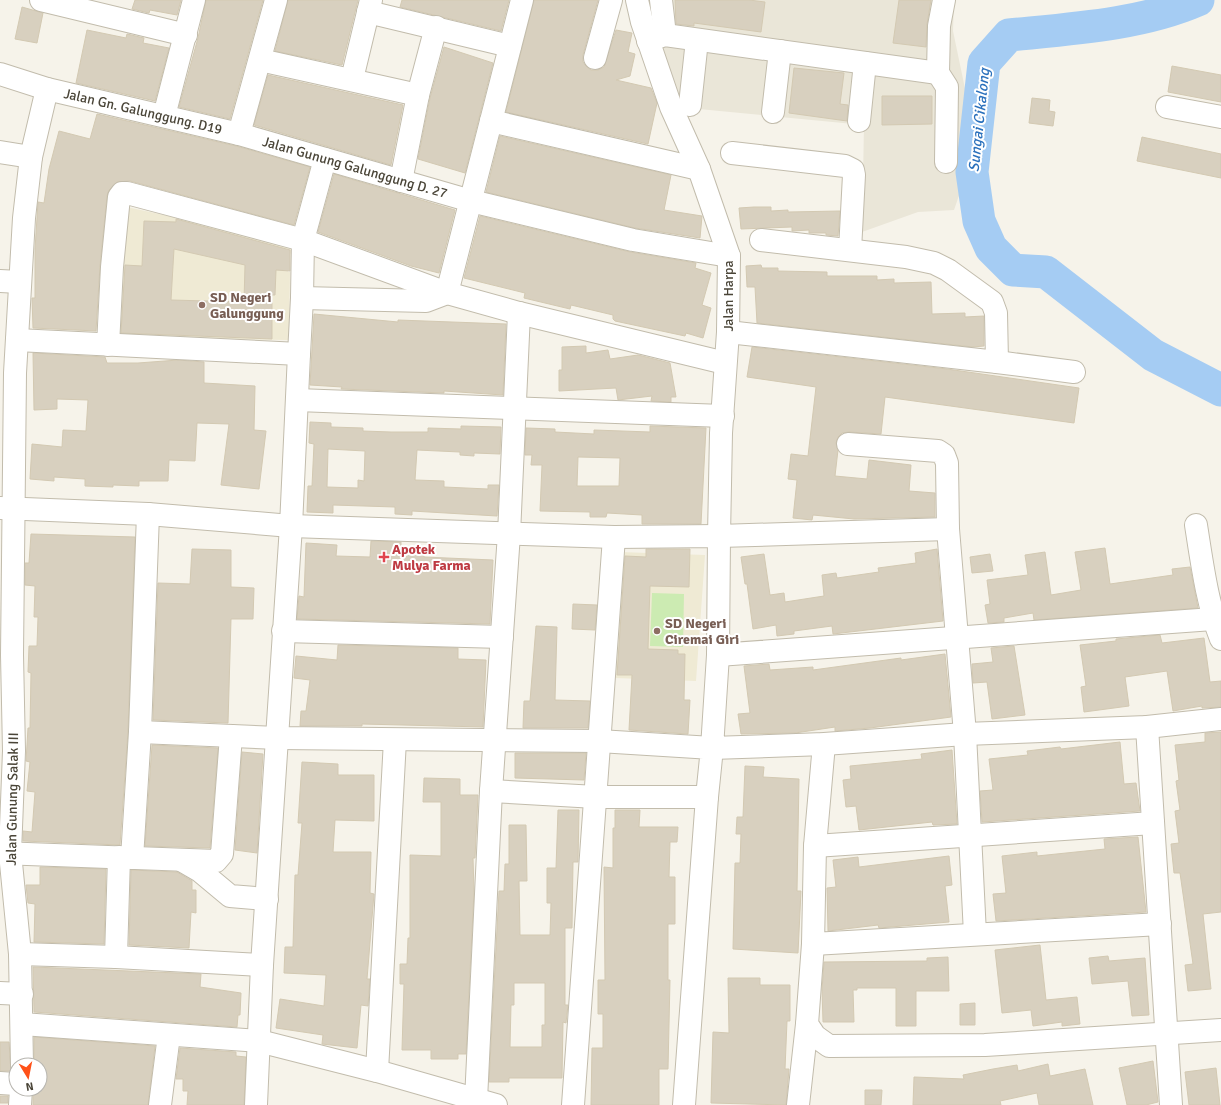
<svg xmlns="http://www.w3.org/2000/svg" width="1221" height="1105" font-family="Signika,sans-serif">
<rect width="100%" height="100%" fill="#f6f3ea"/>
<path fill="#eae6d8" d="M646,0h308l-1,31 15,72 -4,78 -10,29 -36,2 -56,20 2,-107 -186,-18z"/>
<g fill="#efead4">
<path d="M122,206l126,27 45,12 -1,8 -3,1 -1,18h2l-1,68 -174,-3z"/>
<path d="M620,552l85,3 -9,126 -81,-3v-2l-2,-1z"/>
</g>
<path fill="#ccebb2" d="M652,593l32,1 -1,53 -33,-1z"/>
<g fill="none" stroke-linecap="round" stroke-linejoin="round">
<path stroke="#a5ccf3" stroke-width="33" d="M1198,0c-57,25 -128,29 -189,35l-25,28 -12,109 7,49 12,27 22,22 33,2 107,83 68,35"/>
</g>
<g fill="#d8d0bf" stroke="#d3c9b2" fill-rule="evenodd">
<path d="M135,0h46l-4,15 -27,-5 -1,3 -17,-4z"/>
<path d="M206,0h57l-33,119 -51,-12 19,-69z"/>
<path d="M288,0h70l-16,65 -67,-14z"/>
<path d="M402,0h107l-8,31 -101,-24z"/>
<path d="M534,0h64l-15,55v7l3,4 5,4h7l6,-3 12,-37 16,3 -4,19 7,2 -5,22 -14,4 35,8 6,15 -9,41 -142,-32z"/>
<path d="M675,0h74l16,2 -4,30 -67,-9v3l-18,-2z"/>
<path d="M899,0h32l-4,24 -1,23 -33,-4z"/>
<path d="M22,7l21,6 -6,30 -22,-4z"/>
<path d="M87,30l39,8 1,-4 17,4 -1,5 26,5 -14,53 -79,-18z"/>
<path d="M444,47l49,16 -28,110 -47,-14 12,-61z"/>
<path d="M1172,66l49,9v27l-53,-10z"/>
<path d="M794,68l50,5 -4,31 8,1 -1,16 -58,-8z"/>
<path d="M268,75l135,30 -12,60 -137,-40z"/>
<path d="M882,96h50v28l-50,1z"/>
<path d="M1032,98l18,2 -1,11 6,1 -2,14 -24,-3z"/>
<path d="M97,114l139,32 74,21 -16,58 -164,-44 -13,1 -8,8 -2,6 -7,70 -4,65 -63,-3 -1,-30h3v-49l3,-47 6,1 5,-34 10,-38 31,8z"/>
<path d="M500,136l171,39 -7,35 38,6 -2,22 -65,-10 -149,-36z"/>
<path d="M1142,137l79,17v24l-84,-17z"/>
<path d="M334,174l121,36 -16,63 -28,-7 -93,-34z"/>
<path d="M754,207h17v4l17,-1v2l52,-1 -2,25 -12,-1v-2h-17v-3l-17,1v-4l-51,2 -2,-21z"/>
<path d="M480,216l150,36 66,11 -1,5 16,5 -9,32 9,3 -8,30 -17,-5 -1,3 -70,-15 -2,-2v-4l-42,-10 -1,4 -46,-11 1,-5 -61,-15z"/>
<path d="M176,219l114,31v21l-14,-1 -1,25h-3v44l-151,-6 4,-68 17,1 2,-45 32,1zM174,249l71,16 -1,37 -73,-2z"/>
<path d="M761,265l1,3h16v3l49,1v4h50v4l17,-1v4l37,-1 1,32 33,-1v4l19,-1v30l-11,1 -216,-24 -2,-36h-8l-1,-21z"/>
<path d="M314,314l84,8v-2l108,4 -3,71 -59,-4v2l-103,-4 1,-2 -32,-2z"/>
<path d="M586,346v7l22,-3 2,9 28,-4 32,8 6,34h-5v5l-20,-1 1,-5 -34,4 -2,-12 -57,3v-21h3v-23z"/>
<path d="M752,347l195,22 132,19 -5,35 -189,-26 -4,37 -32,-2 -7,1 -4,4 -2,6 2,7 -3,26 32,3 2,-19 42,5 -2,26 26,2v24l-81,2 -41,-4 -1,5 -19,-2 4,-38 -9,-1 3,-25 17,2 8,-69 -69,-10z"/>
<path d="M33,353l72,4 2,6h31l40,-3 26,2v21l51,3 -1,44 12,1 -7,58 -38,-4 8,-61 -32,-1 -2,38 -26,-1 -1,21h-29v5l-26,-1v2l-28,-1v-7l-31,-2v4l-24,-2 2,-35 30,3 1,-17 23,1 2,-31 -31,-1v10l-23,1z"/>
<path d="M310,422l21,1v4l32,1v3l28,1h37v-4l33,1v-3l40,1 -1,27 -26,-1v3l-14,-1v-3l-43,-2 -2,30 29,1v6l44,2v-4h11l-2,31 -85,-5v4l-17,-1v-7l-62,-2v8l-26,-1 1,-26h4l2,-42 -5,-1zM328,449l37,2 -1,30 -6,-1v8l-31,-1z"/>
<path d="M650,426l56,2 -5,96h-59v-9l-35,-2 -1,4h-16v-5l-50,-1 2,-46h-11l1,-10h-7l1,-27 29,1v3l39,2v-4l56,2zM578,457l42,1 -1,28h-42z"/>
<path d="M31,534l104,3 -7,194 -8,114 -97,-4v-10l9,1 3,-40 -8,-1 3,-29 -4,-1 2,-33h2l1,-55 -3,-1 1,-26h8l1,-29h-4l1,-31 -10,-1v-22h4z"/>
<path d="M371,541l30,1v8l23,1v6l69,3 -3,64 -193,-5 2,-23 5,1 2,-54 31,2 -1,11 34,1z"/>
<path d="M1105,548l5,36 63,-9 -1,-6 18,-2 8,41 -164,12 -1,-7 -29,5v4l-16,1 -3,-18 5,-1 -3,-24 41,-5 -3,-20 20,-3 6,43 30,-5 -6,-38z"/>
<path d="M192,549l39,1v37l23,1 -1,31h-22l-3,104 -75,-3 5,-137 32,1z"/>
<path d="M646,549h44l-1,38 -39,-1 -2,63 30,1v4h7l-1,46h6l-2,34 -59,-4 3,-55h-15l8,-119 21,1z"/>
<path d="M937,549l6,72 -110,13 -1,-8 -38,5v3l-17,2 -1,-11 -23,4 -6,-45h-2l-4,-27 23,-3 6,41 14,-2 1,9 39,-6 -2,-21 14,-2 1,5 42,-6 -1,-4 38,-5 -1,-10z"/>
<path d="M990,554l3,17 -21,2 -2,-16z"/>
<path d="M573,604l24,1 -2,25 -23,-1z"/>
<path d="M536,626l21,1 -2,73 35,1 -2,27h-65l1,-27h6z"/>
<path d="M1160,635l2,8 42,-5 6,44 11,-1v26l-19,1v-2l-29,5 -6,-40 -42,6 4,29 -45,6 -3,-25 5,-1 -6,-41 36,-4v-2z"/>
<path d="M338,645l120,3v11l28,1 -3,67 -121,-3v2h-62l1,-15h5l4,-31 -16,-2 2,-22 41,4z"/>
<path d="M1014,646l11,69 -33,4 -5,-37 -14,1 -1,-19 21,-2 -2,-14z"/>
<path d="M945,654l6,63 -81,11 -35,3v-4l-40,6 -54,1 -3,-20 12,-1 -6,-47 25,-2 1,6 43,-3v3l88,-12v2z"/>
<path d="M1221,732v180l-18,2 8,75 -23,2 -3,-26 8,-1 -13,-91h-6l-3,-29 8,-1 -4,-32 5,-1 -4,-29 3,-1 -4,-35 30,-3v-9z"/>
<path d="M1120,742l4,42 12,-1 4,28 -158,11 -2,-31 13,-1 -4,-31 39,-4 -1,-4 33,-4 1,2z"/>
<path d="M152,745l66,3 -8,100 -65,-2z"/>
<path d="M952,750l5,74 -24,1 -1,-3 -73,8 -3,-24 -10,1 -3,-27 8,-1 -1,-13 72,-7 -1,-5z"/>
<path d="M242,752l21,2 -6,99 -22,-3z"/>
<path d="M515,753h71l-2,27 -69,-2z"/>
<path d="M302,762l36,2v11h36v46l-39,-1 -2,32h38l-1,41 4,1 -7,85h3l-2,27 -7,-1 -4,43 -35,-4 1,-9 -47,-7 4,-29 44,7 2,-31 -42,-2 1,-26h8l2,-72h3l4,-52h-4z"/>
<path d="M745,766l19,1 -1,10 36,2 -2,112h4l-3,62 -65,-4 2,-86h5l1,-29h-5l1,-17h6z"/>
<path d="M424,778l36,1v16h18l-3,63h-2l1,33 -8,163h-8v5h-27v-9h-29l2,-66h-4v-20h7l1,-26h2v-83l31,1v-54h-18z"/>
<path d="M558,810h21l-1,52h-5l-1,66h-7v77h3l-2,18 -3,-1 -1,56h-53v4h-20l10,-191h5l1,-27h4v-39h17l1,56h-8l1,54h30l1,-32h-4v-35h9zM514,983h31v42h-3v22h-32l1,-42h3z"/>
<path d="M615,810h25l-1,17h39l-1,15h-7l-1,35h6v47h-7v56h2l-2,89h-9v36h-68l1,-57h11v-34h-5v-34h7l-1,-113 9,1v-40h2z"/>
<path d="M1138,837l8,75 -150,9 -3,-27 13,-1 -4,-37 35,-4v4l68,-7 -1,-10z"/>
<path d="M949,856l3,29 -7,1 4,36 -70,6 -1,-3 -50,6 -1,-43 9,-1 -3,-27 25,-3 1,10z"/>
<path d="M40,867l66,2 -2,75 -70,-2 1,-38 -7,-1 -2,-18h14z"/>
<path d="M131,870l46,2 15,9v9h4v23l-5,-1 -2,36 -60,-3z"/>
<path d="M1040,945l6,55 31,-3 3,27 -18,2v-4l-29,4 -2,-16 -29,3 -7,-63z"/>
<path d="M1108,956l1,5 36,-3 4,57 -17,1 -4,-35 -36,3 -3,-26z"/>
<path d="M948,957l1,34h-33v35h-20v-38h-39v2h-4l1,32h-31l-1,-32 2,-28 103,-1v-3z"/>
<path d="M33,967l168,7 -1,13 41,6 -1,22h-2l-1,12 -203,-15z"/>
<path d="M728,978h32v7h30v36h-3l-2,48h4l-3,36 -75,-2 2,-71 16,1z"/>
<path d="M975,1003v22h-15v-21z"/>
<path d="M34,1037l121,9 -7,59h-115v-16h7v-24h-6z"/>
<path d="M0,1042h9l2,29h-11z"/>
<path d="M180,1048l56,4v4l10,1 -2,48h-57l1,-14h-5v-12h-7z"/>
<path d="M1153,1061l5,41 -12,3h-19l-8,-37z"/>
<path d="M1048,1064l2,12 35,-7 8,36h-54l-2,-12 -37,8 1,4h-88l1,-28 50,2 -1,-4 30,-6 24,-4 1,6z"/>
<path d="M1216,1068l4,37h-31l-4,-33z"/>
<path d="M865,1090h17l-1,15h-16z"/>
<rect x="0" y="1096" width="8" height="7"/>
</g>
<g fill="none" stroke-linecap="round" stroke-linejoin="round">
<defs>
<g id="minor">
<path d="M41,0l145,35"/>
<path d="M637,0l5,22 29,85 28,62 30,87 -1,76 -7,101 -2,103 229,-7"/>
<path d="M661,0l4,35"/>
<path d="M944,0l-5,26 -1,47 9,14 -1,75"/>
<path d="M368,12l142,34"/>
<path d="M648,41l17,-6 273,38"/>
<path d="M595,58l16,-58"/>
<path d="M260,60l158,35"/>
<path d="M0,74l47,15 192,45 232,67 162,39 96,16"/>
<path d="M352,79l19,-79"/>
<path d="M690,105l7,-65"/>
<path d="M1167,107l54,10"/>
<path d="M773,112l7,-61"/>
<path d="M164,116l30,-116"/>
<path d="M491,121l208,48"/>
<path d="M859,121l6,-58"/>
<path d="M239,134l37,-134"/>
<path d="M0,152l31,5"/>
<path d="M732,153l113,13 8,4 1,5 -4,75"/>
<path d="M401,181l17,-86 18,-68"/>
<path d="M0,281l19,1"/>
<path d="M447,293l75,-293"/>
<path d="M302,298l124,3 21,-8"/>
<path d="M728,332l269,30 -1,-49 -4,-11 -44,-32 -14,-7 -28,-6 -145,-17"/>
<path d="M17,340l282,14 -8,172 -29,439 -6,140"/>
<path d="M108,345l4,-78 7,-70 3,-4h5l176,47 144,53 72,20 206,50"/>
<path d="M299,354l3,-56 1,-58 22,-81"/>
<path d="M997,362l77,10"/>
<path d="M297,400l426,16"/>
<path d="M848,444l90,7 6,4 3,8 1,66 17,205 10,200"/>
<path d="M1196,525c6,38 11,78 25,114"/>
<path d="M283,631l219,6"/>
<path d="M718,655l495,-36"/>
<path d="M1147,727l24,378"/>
<path d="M140,732l138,6 321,3 113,7 -5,49 -23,308"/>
<path d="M824,744l-9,102 -2,98 347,-20"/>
<path d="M491,791l105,6h111"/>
<path d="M815,846l338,-23"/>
<path d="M0,853l216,8 6,-7 9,-118"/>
<path d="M132,858l8,-126 8,-218"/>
<path d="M181,860l19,11 30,25 37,3"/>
<path d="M813,944l-6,80 8,12 14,10 156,-1 236,-15"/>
<path d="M20,954l96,3 146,8"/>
<path d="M116,957l3,-100"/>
<path d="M0,993l22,1"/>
<path d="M22,1024l237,17 118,30 119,34"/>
<path d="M22,1065l-2,-111 -10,-101 4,-102 -2,-96 3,-282 9,-155 7,-61 16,-68"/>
<path d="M377,1071l18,-331"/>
<path d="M0,1083l16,1"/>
<path d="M476,1100l15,-309 18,-257 10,-221"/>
<path d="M20,1105l1,-16"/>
<path d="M160,1105l9,-70"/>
<path d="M573,1105l41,-568"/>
<path d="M798,1105l9,-81"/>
</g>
<path id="tertiary" d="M0,508l148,6 143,12 323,11 105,-1 -1,119 -6,93 112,-4 141,-10 182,-7 74,-8"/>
</defs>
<use href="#minor" stroke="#c2bcac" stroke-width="24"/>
<use href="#tertiary" stroke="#c2bcac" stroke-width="24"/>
<use href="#minor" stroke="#fff" stroke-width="22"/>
<use href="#tertiary" stroke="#fff" stroke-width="22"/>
</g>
<g fill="#8d6e63" stroke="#fff" stroke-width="1.5">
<circle cx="202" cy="305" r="4"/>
<circle cx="657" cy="631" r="4"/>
</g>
<path fill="#e0444e" stroke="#fff" stroke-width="1.5" d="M382 551h4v4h4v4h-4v4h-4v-4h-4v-4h4z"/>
<g text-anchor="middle" stroke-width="4" stroke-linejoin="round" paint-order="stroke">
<g font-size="14" fill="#4a4538" stroke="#fff">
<text transform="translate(143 111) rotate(13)" y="5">Jalan Gn. Galunggung. D19</text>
<text transform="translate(355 167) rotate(16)" y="5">Jalan Gunung Galunggung D. 27</text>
<text transform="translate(728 296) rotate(-90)" y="5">Jalan Harpa</text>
<text transform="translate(12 799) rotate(-89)" y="5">Jalan Gunung Salak III</text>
</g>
<g font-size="14" font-weight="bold" fill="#785e54" stroke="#fff" text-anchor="start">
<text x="210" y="302">SD Negeri<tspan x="210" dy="16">Galunggung</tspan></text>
<text x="665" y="628">SD Negeri<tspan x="665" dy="16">Ciremai Giri</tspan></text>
</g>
<g font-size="14" font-weight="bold" fill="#be3a42" stroke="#fff" text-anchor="start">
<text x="392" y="554">Apotek<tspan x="392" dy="16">Mulya Farma</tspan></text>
</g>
<g font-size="15" font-style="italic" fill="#2b71bc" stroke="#fff">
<text transform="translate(979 120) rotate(-84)" y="5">Sungai Cikalong</text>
</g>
</g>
<g transform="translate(28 1077) rotate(170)"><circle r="19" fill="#ffffff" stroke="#b7b5af"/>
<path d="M0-3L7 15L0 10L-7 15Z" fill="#ff5118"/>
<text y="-6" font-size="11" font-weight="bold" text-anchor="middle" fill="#4a4538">N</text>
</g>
</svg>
